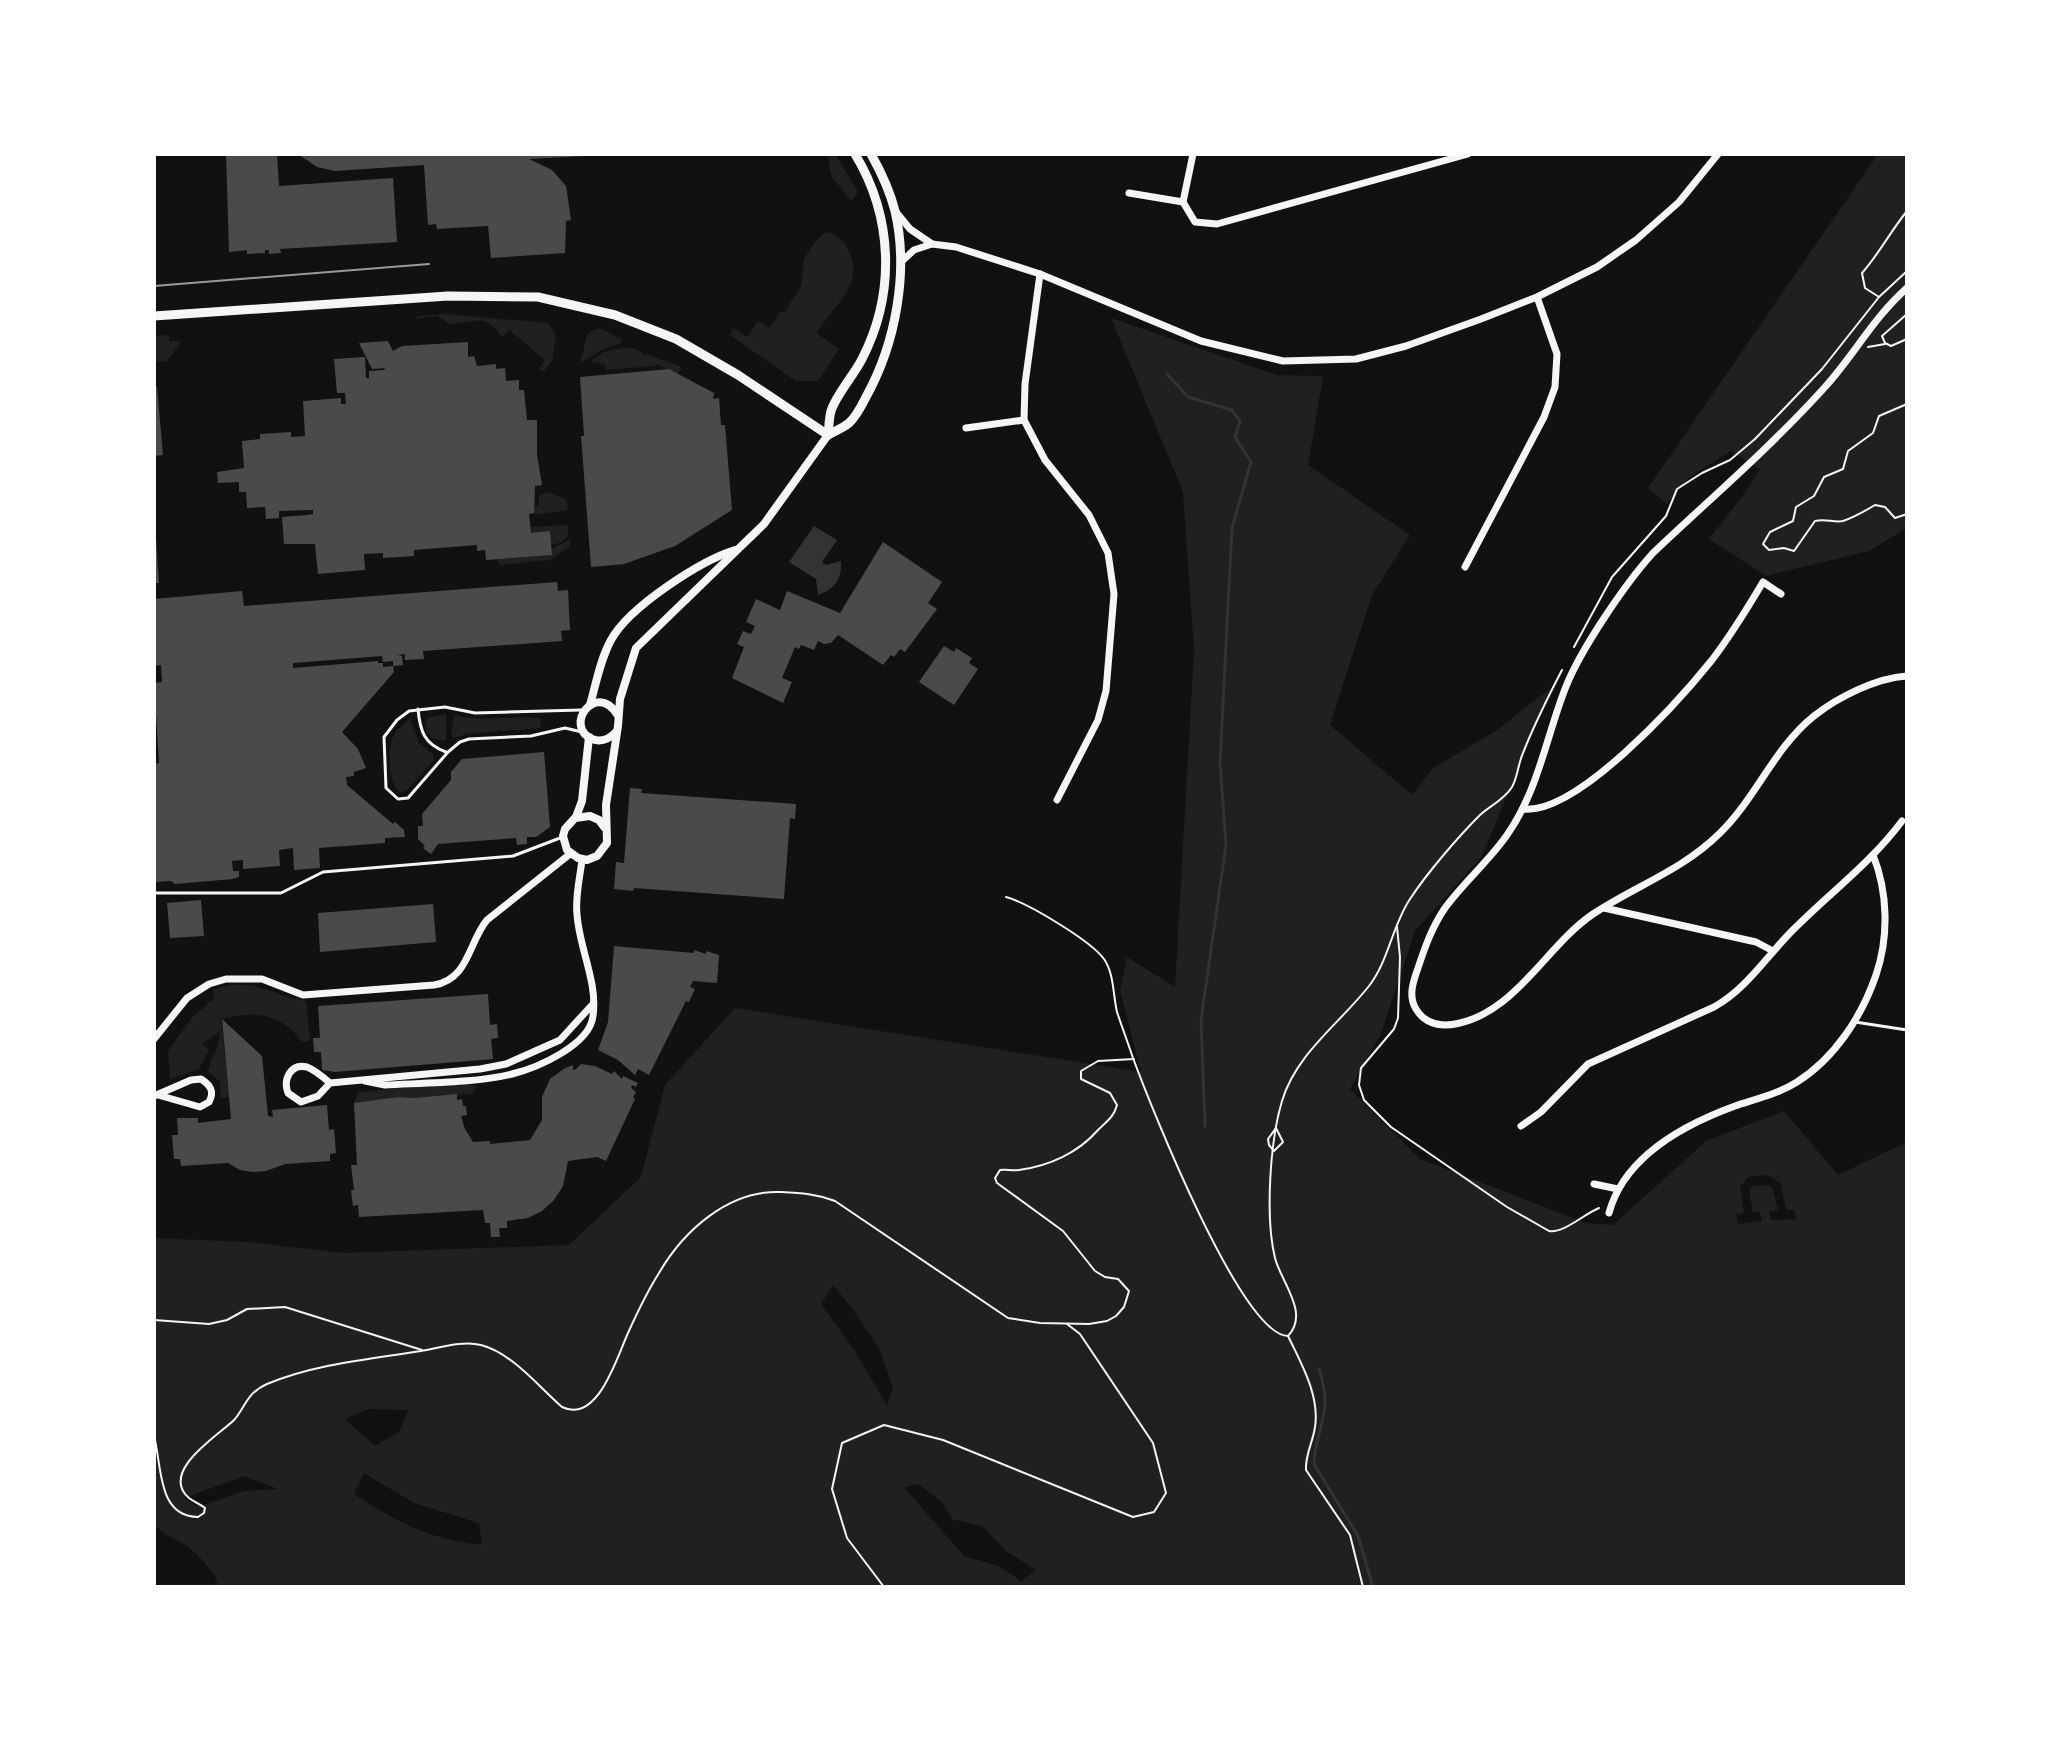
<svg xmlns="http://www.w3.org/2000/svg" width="2061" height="1741" font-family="'Noto Sans',sans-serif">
<rect width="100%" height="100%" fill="#111"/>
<g fill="#202020" fill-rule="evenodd">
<path d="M827,154h8l23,38 -7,9 -19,-24z"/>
<path d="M1878,154h29v374l-38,23 -103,25 -57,-37 32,-41 19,-29 -29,-18 -42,26 -22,27 -19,-16z"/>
<path d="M829,232c12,5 16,10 21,22 14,34 -19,53 -33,79l22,16 -21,32h-22l-66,-46 3,-7 14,9 11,-16 11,7 12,-17 4,1 16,-26 3,-27 11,-17 9,-9z"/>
<path d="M445,314l103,9 8,12 -4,26 -8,10 -6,-1 7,-10 -36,-30 -7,8c-15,-26 -28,-15 -52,-14l-13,-8 -21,3 1,-3z"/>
<path d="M1111,318l166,57 46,1 -15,89 102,70 -38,60 -42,130 82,70 21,-27 61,-36 57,-44 -69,168 -67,75 -34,103 -31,55 70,70 166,64 27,2 93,-84 78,-30 54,64 69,-33v445h-1695l6,-5c-9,-15 -17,-25 -31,-36 -12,-8 -25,-10 -33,-23v-285l93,4 97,11 225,-8 72,-68 24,-92 70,-77 406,64 -21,-81 7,-34 48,30 19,-337 -11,-158zM1769,1175l12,9 5,26h8l2,9 -25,1 -2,-9 9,-1 -5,-21 -4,-4 -16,1 -4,5 4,22 7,-1 2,9 -24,3 -2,-9 8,-2 -4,-26 8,-10zM833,1285l21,26 25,37 14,39 -6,19 -32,-55 -34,-47zM369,1409l39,1v1l-9,21 -24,14 -30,-27zM364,1473l50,30 65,20 3,22c-51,-5 -85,-23 -128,-51zM244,1476l34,13 -34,2 -46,16 -14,-9zM918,1484l24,18 10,17 30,7 24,25 30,19 -15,11 -22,-15 -35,-10 -60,-69z"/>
<path d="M595,329h8l19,11 -1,3 -20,7 -21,14 7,-29z"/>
<path d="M169,335v6h13l-15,20 -13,1v-26z"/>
<path d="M629,347l13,5v3l3,1 2,-2 35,13 -4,7 -20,-10 -3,2 -49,4 -2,-6 -14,-3 14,-9z"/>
<path d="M549,492l17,7 2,11 -34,5v-8l5,-1v-11z"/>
<path d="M569,525l-2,12c-13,14 -23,4 -36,-4l-1,-6z"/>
<path d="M572,529l-2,17 -19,14 -51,5 -3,-6 54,-4v-6l18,-9z"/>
<path d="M446,714v27l-13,-2 -7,-7 1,-14z"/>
<path d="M454,715c28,8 58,0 86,3l1,10 -75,6 -11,4 -4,-2z"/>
<path d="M410,718l9,25 15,12v5l-26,29 -8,4c-11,-9 -13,-43 -7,-56 4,-8 11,-13 17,-19z"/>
<path d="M230,985c36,-2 46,12 76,16l4,40 -8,1c-19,-28 -50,-32 -81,-23l8,78 -8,1 -1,-16 -12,-11c4,-18 11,-19 12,-40l-18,13 7,6 -10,19 -29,10 -2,-28 25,-35 22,-18 -3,-8z"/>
<path d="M467,1083l9,4 -4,7 -58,4 -16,-1 -44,6 4,-11z"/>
</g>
<path fill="#333" d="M814,526l23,14 -15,22 4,3 15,-4c1,18 -6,28 -23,34l-2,-16 -27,-17z"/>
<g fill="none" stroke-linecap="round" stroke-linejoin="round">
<g stroke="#333" stroke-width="3">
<path d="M1167,374l21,23 44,13 8,11 -5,16 16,25 -19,66 -12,234 6,83 -25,175 4,106"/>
<path d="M1319,1369c15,44 -3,56 -5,95l44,72 15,51"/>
</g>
</g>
<g fill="#4a4a4a">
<path d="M226,154h51l2,32 114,-8 4,64 -117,7 1,4 -12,1v-4h-4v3l-18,1v-4l-18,2z"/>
<path d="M298,154h287v2l-56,3 23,11 14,16 5,34 -5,1 -1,32 -74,5 -3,-32 -51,3 -1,-5 -8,1 -4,-60 -89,6 -18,-4z"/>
<path d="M388,341l5,10 9,-5 66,-4v15l6,-1 3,10 19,-2v5l9,-1 1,13 13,-1v10h5l3,30h10v35l5,30 -7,1 -1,27 -5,1 2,19 19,-2 2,24 -66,5 -1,-10 -8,1v-6l-63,5v6l-31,2v-5l-19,1 1,16 -47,4 -3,-30h-31l-2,-27 25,-2 6,-1v-4l-34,1v7l-13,1 -1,-12 -18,1 -1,-16h-7v-10l-21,1 -1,-11 27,-4 -2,-27 18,-2v-5l31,-2v5l14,-1 -2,-35 38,-3v6h5l-1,-11h-8l-3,-34 31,-2 1,21h3v-7l15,-1 1,-2 -13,1 -13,-26z"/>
<path d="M669,369l45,24 -1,6 6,-1 2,27h4l7,85 -57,36 -51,18 -33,3 -10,-131h3l-4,-59z"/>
<path d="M154,387h3l6,68 -9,1z"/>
<path d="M154,537h2l3,46h-5z"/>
<path d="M883,542l59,40 -14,21 9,6 -32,43 -5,-3 -6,8 -3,-2 -8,10 -45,-30 -7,8 -7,1 -6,-3 -4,9 -13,-5 -2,4 -4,-2 -13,31 10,4 -9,21 -51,-25 12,-31 -7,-3 6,-13 8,3 4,-8 -9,-4 10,-23 24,11 7,-19 53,22z"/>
<path d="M557,582l1,9 10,-1 2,40 -9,1 1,10 -139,10 1,8 -19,1v-6l-7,1 4,1 1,9 -10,1v-5l-10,1 -1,-6 -89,7v5l85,-7v2h5v4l10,-1 1,6 -52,60 16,17 8,19 -12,4v4l-8,1 1,8 46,39 2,-2 9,8 1,7 -20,1v5l-66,5 1,20 -26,2 -1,-22 -14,2 1,16 -37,3v-9l-11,1 1,10h6v6l-6,2 -58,5 -4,-3 -17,1 1,-118 4,-1 -5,-80 8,-1 -1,-17 -7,1v-67l88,-8 2,15z"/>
<path d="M944,646l10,6 2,-4 16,10 -3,5 9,6 -24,36 -35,-23z"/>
<path d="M544,752l6,75 -14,10h-9v7l-10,1 -1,-7 -78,6 -7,10 -8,-6 2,-2 -7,-7v-13h5l-1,-12 29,-34v-8l11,-13z"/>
<path d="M630,788l12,1 -1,4 155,11 -1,15 -5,-1 -6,81 -150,-11 -1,3 -19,-2 2,-27 8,1z"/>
<path d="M201,900l3,36 -34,2 -3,-35z"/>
<path d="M433,904l3,38 -116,10 -2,-39z"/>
<path d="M614,946l80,7v-3l12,4v-3l13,4 -2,28 -24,-2 -3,6 5,2 -6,13 -3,-1 -37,74 -11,-6 -3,6 -17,-15 -20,-10 10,-28z"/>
<path d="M488,994l2,31 7,-1 1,14 -7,1 2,20 -158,13 -13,-2 -1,-18h-7l-1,-14h7l-2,-32z"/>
<path d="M222,1019l40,37 6,60 5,1 -1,-7 55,-5 2,25 5,-1 2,24 -6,1v7l-45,3 -19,7 -13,1 -13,-2 -12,-7 -47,3 -1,-7h-6l-2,-24h6l-1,-17h21v5l33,-4z"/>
<path d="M581,1064l14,2 17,8 2,-3 8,8 1,-3 15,7 -2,4 -4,-2 -1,3 5,4 -3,5 2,2 -29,62 -9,-4 -29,4 -5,25 -9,14 -12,11 -14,7 -21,3v7h-8l1,9h-9l-1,-14h-5l-2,-13 -124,7 -1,-12 -5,1 -2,-16h3l-3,-25h6l-3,-62 44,-6 16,1 43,-4v6l5,-1 1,7h3l1,9 -6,1 4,13 8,13 17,-1v3l40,-4 12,-20v-23l8,-18 15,-11 8,-3v5l3,-1z"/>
</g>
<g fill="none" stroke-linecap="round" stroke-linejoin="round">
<g stroke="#f5f5f5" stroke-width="2">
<path d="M1879,297l-14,-9 -3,-15c17,-19 28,-41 45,-62"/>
<path d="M1907,314l-25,22 3,7 6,3 16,-7"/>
<path d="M1868,347l17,-3"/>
<path d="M1907,404l-28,12 -6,17 -25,18 -5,18 -19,8 -10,19 -18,11 -3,14 -23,11 -7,12 6,6 15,-2 10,3 21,-30c10,-3 19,2 28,0 12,-4 22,-10 32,-16l10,2 10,11 12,-4"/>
<path d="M1574,647l38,-70 54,-61 11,-27 25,-16 28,-13 25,-21 67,-70 57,-72 28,-26"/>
<path d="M1006,897c22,6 85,44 98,62 10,14 9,36 13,53 5,15 11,31 16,46 17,46 108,277 155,278 13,27 32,60 27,91 -2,15 -10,28 -9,43l44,65 13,52"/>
<path d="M1397,927l3,30 -2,61 -4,11 -33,39 -2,17 5,15 27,27 116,80 42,24c14,3 35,-17 50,-23"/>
<path d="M1276,1128l7,14 -9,9 -5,-6 -1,-6z"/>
<path d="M154,1320l55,4 18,-4 20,-11 38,-2 137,43"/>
<path d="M1288,1336c22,-23 -7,-54 -13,-78 -10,-41 -5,-117 7,-157 14,-47 57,-77 87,-115 20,-26 23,-60 41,-87 17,-26 48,-62 70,-84 10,-9 25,-16 32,-28 6,-11 6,-23 11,-34 11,-28 25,-56 39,-83"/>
<path d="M154,1436c8,29 3,81 44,81l6,-4 1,-5c-5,-4 -11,-6 -16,-10 -31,-27 32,-64 46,-79 11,-14 13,-27 32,-35 48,-20 103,-25 154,-33 18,-3 42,-11 60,-6 31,8 57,41 81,62 36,17 55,-50 66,-74 9,-20 19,-41 31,-60 25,-43 70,-83 122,-81 20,1 36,2 54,9l173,117 32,5 49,1 18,-3 9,-5 8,-9 5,-16 -11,-12 -13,-2 -10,-6 -32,-40 -66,-48 -2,-5 5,-8c6,-1 12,1 19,0 30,-4 59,-17 79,-40 8,-8 16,-13 19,-25l-7,-12 -29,-14v-8l17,-10 36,-2"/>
<path d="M884,1587l-37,-49 -15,-49 10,-46 42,-18 59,15 190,77 21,-5 12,-19 -13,-50 -73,-109 -13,-10"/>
</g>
<g stroke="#f5f5f5" stroke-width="3">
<path d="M418,709c2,22 6,35 28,43"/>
<path d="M581,710l-106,3 -30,-6 -36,4 -12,9 -13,17 2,51 12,11 10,-1 40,-46 12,-10 9,-3 62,-3 34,-8 17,4"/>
<path d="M154,893h127l42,-21 190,-16 47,-18"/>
<path d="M1855,1022l52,8"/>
</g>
<g stroke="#f5f5f5" stroke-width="7">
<path d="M1129,193l54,9"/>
<path d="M1183,202l12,20 22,2 251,-70"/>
<path d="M1183,202l10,-48"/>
<path d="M896,212l14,17 22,15 24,3 84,27 161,67 82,20 73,-2 50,-13 75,-27 56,-22 60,-30 39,-27 43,-38 39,-48"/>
<path d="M901,262l13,-12 18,-6"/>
<path d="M1040,274l-15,110 -1,36 21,40 44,55 19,38 6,41 -8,97 -8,29 -41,80"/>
<path d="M1907,288c-33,29 -53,67 -82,99 -53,59 -114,111 -172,166 -28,31 -73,97 -88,136 -19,49 -27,102 -58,146 -18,26 -43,47 -62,73 -13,19 -20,39 -27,60 -5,14 -10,28 -2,41 19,31 64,10 86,-7 33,-25 56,-64 91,-88 42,-28 90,-44 127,-81 36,-35 54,-85 94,-117 24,-19 62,-38 93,-40"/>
<path d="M966,428l58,-8"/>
<path d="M1465,567l79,-150 11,-30 2,-33 -20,-57"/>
<path d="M1523,809c54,6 156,-108 189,-149 19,-25 35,-51 51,-78l18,12"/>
<path d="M1604,908l152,34 17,9"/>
<path d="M154,1039l33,-41 22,-14 17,-5h36l41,16 131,-10c35,-6 34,-42 53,-65l83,-66"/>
<path d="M365,1081l20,4c37,-2 92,-2 127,-11 25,-6 78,-29 81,-58 5,-34 -14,-68 -16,-102 -2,-17 3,-37 5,-54"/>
<path d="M330,1083l-12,13 -17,6 -13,-9c-5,-13 2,-30 19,-26 8,3 16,10 23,16l150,-14 26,-5 54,-24 32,-35"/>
<path d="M154,1096l37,-16 10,-1c9,6 14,12 8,23l-9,5 -42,-12"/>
<path d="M1521,1126l20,-14 47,-48 126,-57c31,-17 51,-48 75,-73 37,-38 82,-71 113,-113"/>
<path d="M1594,1184l24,5"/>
<path d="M1609,1213c15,-56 74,-88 126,-107 21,-7 43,-12 62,-24 38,-24 65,-66 79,-107 13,-38 12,-83 -3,-120"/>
</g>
<g stroke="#f5f5f5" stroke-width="8">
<path d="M590,705c6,-21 10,-45 21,-65 18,-33 89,-79 124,-90"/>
<path d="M616,732c-7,7 -14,11 -24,7 -29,-13 4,-58 25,-25"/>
<path d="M576,817l6,-16 7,-64"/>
<path d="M605,828l-6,-8 -9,-4 -15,2 -10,11 -2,7 4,14 11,8 9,2 10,-4 10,-13 -1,-38 12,-79 2,-27 16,-51 128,-124 64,-89"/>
</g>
<g stroke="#f5f5f5" stroke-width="9">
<path d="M154,316l294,-20 90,1 77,18 61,24 62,36 90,60"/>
<path d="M828,435c7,-4 15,-7 21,-12 7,-6 13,-18 17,-26 30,-54 43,-126 29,-186 -5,-20 -14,-39 -24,-57"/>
<path d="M828,435c1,-8 1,-17 3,-24 5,-16 23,-36 31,-52 34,-66 31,-142 -7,-205"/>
</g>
<path stroke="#9a9a9a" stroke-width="2" d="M154,286l275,-22"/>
</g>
<rect width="2061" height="1741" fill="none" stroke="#ffffff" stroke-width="312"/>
</svg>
